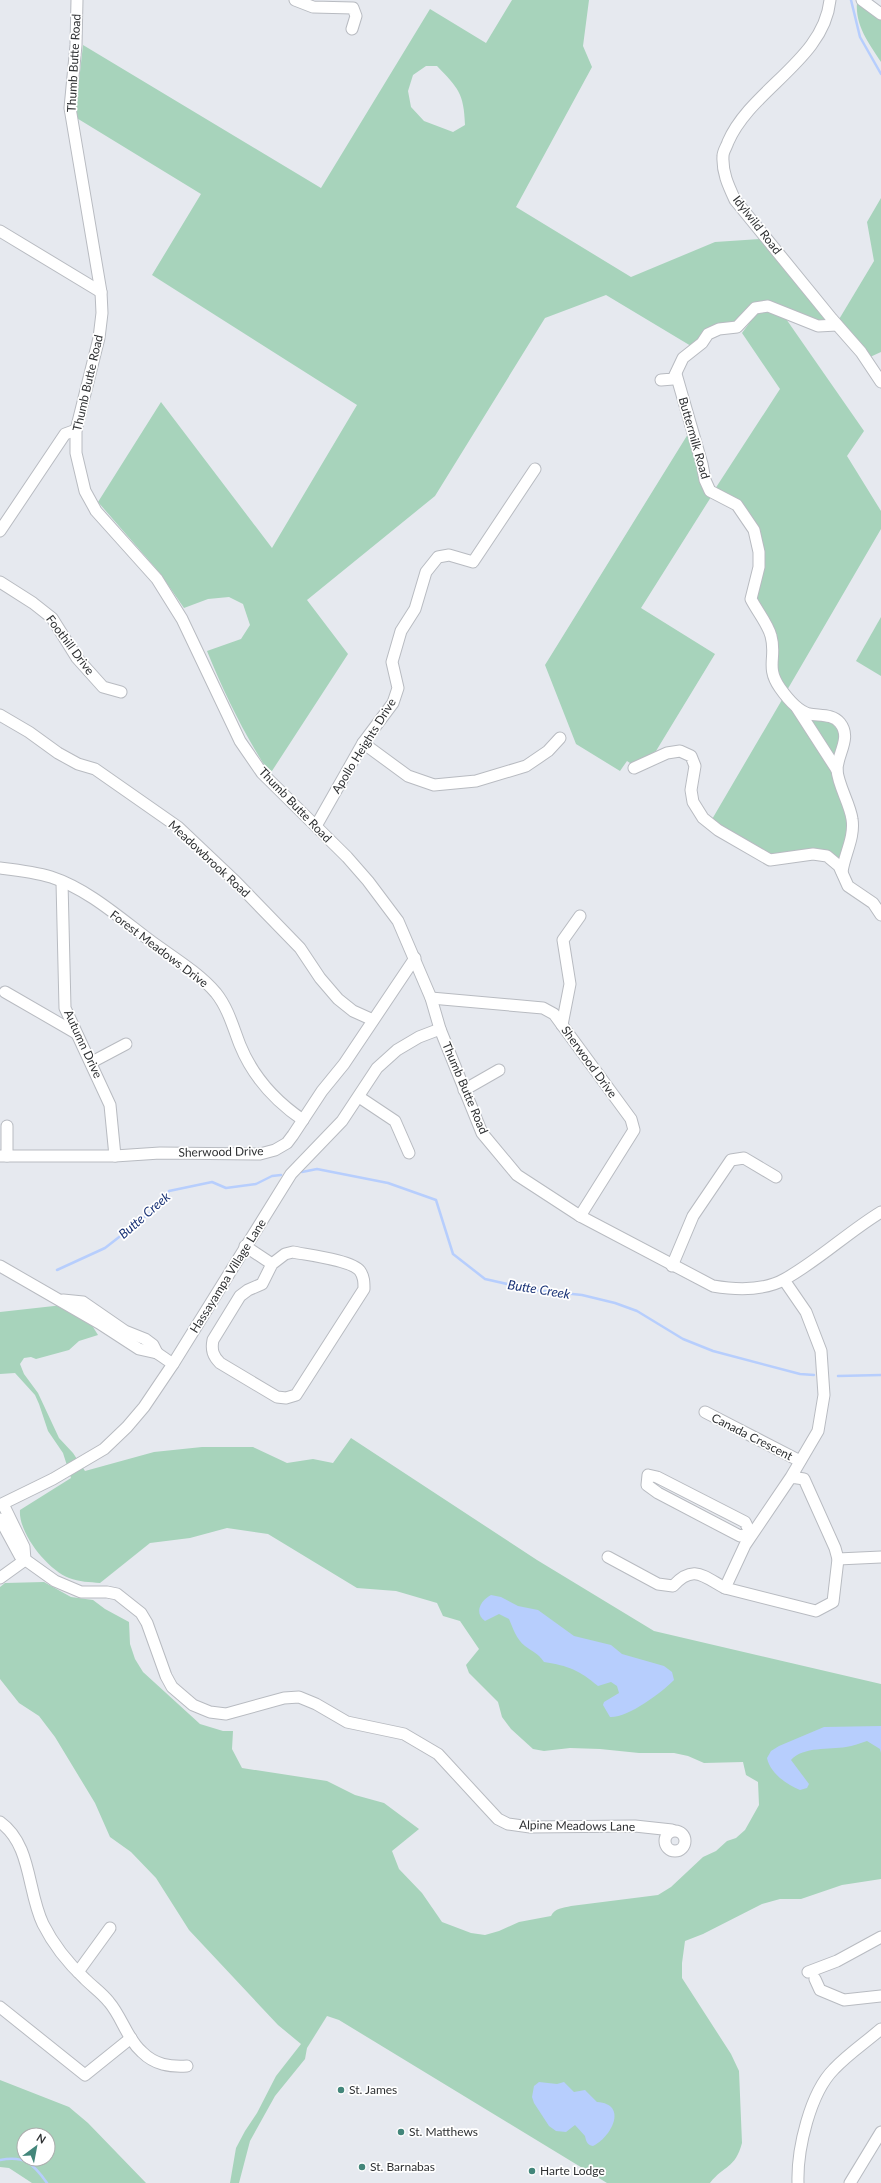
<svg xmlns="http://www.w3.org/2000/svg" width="881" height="2183" font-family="Lato,sans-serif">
<rect width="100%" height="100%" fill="#e6e9ef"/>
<g fill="#a7d3bb" fill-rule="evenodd">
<path d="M512,0h77l-6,46 9,21 -76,140 115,70 84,-35 45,-3 68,82 -8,1 -50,-19 -15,-1 -17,18 -47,26 -85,-51 -61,23 -110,178 -128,104 41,54 -78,120c-26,-40 -45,-79 -63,-123l34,-12 9,-14 -7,-21 -14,-7 -21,2 -24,9 -25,-36 -61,-70 63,-100 111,146 85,-143 -205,-130 49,-81 -126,-77 8,-72 238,143 109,-179 56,34zM426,66h11c21,22 27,27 28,59l-12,7 -29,-11 -13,-14 -3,-16 5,-16z"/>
<path d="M857,2l24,18v42c-12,-19 -26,-36 -24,-60z"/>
<path d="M881,198v154l-11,5 -32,-36 36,-60 -7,-39z"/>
<path d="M767,310l17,6 80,115 -17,25 34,55v18l-95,163 -11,-20 -19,-72 9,-39 -8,-33 -42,-39 65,-100 -38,-56 16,-22z"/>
<path d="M688,434l23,63 -70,111 74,46 -59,97 -23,14 -6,-4 -7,10 -44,-27 -31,-79z"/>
<path d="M881,617v59l-25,-15z"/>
<path d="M783,698l49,67 17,54v16l-9,26 -15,-10 -9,-3 -45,8 -60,-35z"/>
<path d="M807,718c20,0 26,2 35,20l-6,19z"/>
<path d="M63,1305l25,14 10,16 -19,6 -10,9 -33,9 -5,-2 -7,1 -4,6 4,10 14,19 21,45 14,15 12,18 69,-19 48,-5h51l34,16 26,-4 20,4 18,-25 186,122 117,71 227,53v195l-39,6 -41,14h-21l-18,5 -59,30 -18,7 -3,22v15l49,76 8,17 3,72c-7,26 -18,22 -32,40h-103l-268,-163 -12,-4 -20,32 -2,11 -30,37 -25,45 -11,42h-9l6,-35 9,-17 12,-18 19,-37 25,-32 -23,-19 -89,-95 -33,-52 -25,-26 -21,-15 -15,-34 -40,-66 -16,-21 -20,-13 -19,-24v-92l5,-4 39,-1 27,15 22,3 12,9 24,13 1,22 5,15 8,13 57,52 23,7h10l-1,18 10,19 85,13 28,14 29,8 35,26 -27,22 7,18 23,24 20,29 29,11 14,2 14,-4 20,-9 32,-6c4,-8 12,-8 20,-10l87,-11 13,-8 32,-30 13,-6 11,-10 9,-3 9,-8 14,-25 -1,-23 -12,-7 -3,-13 -39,1 -16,-7 -14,-3h-35l-39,-4 -30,-1 -26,3 -11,-2 -22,-20 -9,-12 -4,-15 -29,-29 -3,-8 13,-16 -19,-28 -17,-5 -6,-13 -41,-12 -39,-3 -89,-54 -41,-6 -37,10 -40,5 -50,40c-10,-1 -21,-1 -31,-5 -21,-8 -51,-45 -49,-68l51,-32 -8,-25 -15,-22 -9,-27 -4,-9 -20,-22 -15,1v-62z"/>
<path d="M0,2080l69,27 19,16 58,60h-114l-23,-15 -9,-1zM24,2135h24v24h-24z"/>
</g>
<g fill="#b7cefd">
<path d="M491,1595l10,2 17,9 20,4 36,26 37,9 11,9 42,12 8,6 2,8c-13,13 -46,38 -64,37l-7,-12 1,-3 15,-9 -2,-7 -6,-4 -13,4c-19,-16 -29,-20 -54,-24 -7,-10 -10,-9 -19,-16 -9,-7 -12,-18 -16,-27l-10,-5 -14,7c-11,-8 -5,-20 6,-26z"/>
<path d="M881,1726v27l-1,-4 -13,-8c-7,2 -14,5 -21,6 -17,3 -42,-1 -55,13l18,24 -2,4 -7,2c-13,-5 -30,-17 -33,-32l4,-7 8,-5 45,-19z"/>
<path d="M539,2082l18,2 7,-2 10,10 11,-2 12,12c32,2 14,36 -4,44 -6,-1 -7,-5 -8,-10l-10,-11 -9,7 -10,-1 -7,-5 -15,-23 -2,-6 2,-11z"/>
</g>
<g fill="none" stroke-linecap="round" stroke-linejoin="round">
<g stroke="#b7cefd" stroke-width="2.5">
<path d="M851,0l9,37 21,37"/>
<path d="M302,1172l15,-3 71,14 48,17 17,54 32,25 49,11 48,5 33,8 22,8 46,28 30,12 87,23 14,1"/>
<path d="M57,1270l48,-22 45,-35 19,-22 43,-9 14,6 30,-4 16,-8 9,-1"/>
<path d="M838,1376l43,-1"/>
<path d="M0,2160c24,-5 33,3 47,23"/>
</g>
<defs>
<g id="minor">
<path d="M77,0l-1,45 -6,63 31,184 1,21 -3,25 -23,92v23l9,38 11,20 61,68 25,40 58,122 22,32 85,84 21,24 30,40 33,77 9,31 42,104 35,42 63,41 133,70c24,4 51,5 72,-7 34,-19 63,-47 96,-67"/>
<path d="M295,0l18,7 40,1 3,8 -4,13"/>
<path d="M830,0c-6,60 -79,89 -102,142 -1,4 -5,9 -5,14 -1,16 5,29 12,44l97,119 29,33 20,30"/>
<path d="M862,0l19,14"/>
<path d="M0,231l101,61"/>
<path d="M676,374l26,90 3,16 5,11 27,14 17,25 5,22v15l-8,32c6,12 17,25 20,37 6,21 -6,31 9,52 7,10 18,23 29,26 11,2 24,0 31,9 12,15 -3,31 -3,47 1,15 13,34 15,49 3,19 -8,36 -10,53"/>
<path d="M661,380l12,-1 10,-21 19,-15 6,-9 11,-5 18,-2 18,-19 13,-2 50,20 19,-1"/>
<path d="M0,531l65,-97 11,-4"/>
<path d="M0,582l33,21 19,15 25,40 26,29 18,5"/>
<path d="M797,708l40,62"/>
<path d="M0,715l29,17 29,21 20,11 17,5 83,58 58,55 64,66 20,30 18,21 15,12 20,9"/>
<path d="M363,743l45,33 26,9 42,-4 50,-15 22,-15 12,-13"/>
<path d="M634,768l33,-15 13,-2 11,5 4,10 -4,24 2,12 10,16 15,12 52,30 43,-6 14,2 12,10 9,20 25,17 8,12"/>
<path d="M316,826l47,-83 30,-40 5,-15 -6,-26 9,-31 14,-22 11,-37 12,-15 11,-2 24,7 62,-93"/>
<path d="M0,868c17,2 35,4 51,9 37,12 70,42 101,65 22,16 47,31 64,51 12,15 17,34 24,52 13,32 35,56 63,75"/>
<path d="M62,882l3,126 45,97 5,51"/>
<path d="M5,992l71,41"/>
<path d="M431,998l112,10 11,6 77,105 3,11 -54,86"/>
<path d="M562,1025l8,-41 -7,-44 17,-24"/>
<path d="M92,1062l34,-18"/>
<path d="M464,1090l35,-20"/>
<path d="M359,1097l36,24 14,32"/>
<path d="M7,1126v30"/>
<path d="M0,1156h115l45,-3 100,1 15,-4 12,-7 6,-8 29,-44 22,-27 71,-106"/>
<path d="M245,1246l27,18 -10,20 -14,6 -8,6 -27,44c-2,10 0,16 7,23l57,34 9,1 10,-3 68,-106c0,-7 0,-12 -4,-18 -8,-11 -53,-16 -67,-19l-8,2 -13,10"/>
<path d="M0,1266l99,57 40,26 18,4 16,11"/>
<path d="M672,1266l21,-50 38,-56 13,-2 32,19"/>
<path d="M784,1280l22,32 15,39 3,44 -6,36 -27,46 13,2 31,69 3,11 -5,43 -17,9 -91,-23 20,-43 46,-68"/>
<path d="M63,1300l20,2 42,29 20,8 8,6 4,8"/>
<path d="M705,1412l95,49"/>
<path d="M648,1475l9,2 88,45 6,12 -11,2 -82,-43 -11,-8z"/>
<path d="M3,1504l21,43 1,13"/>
<path d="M0,1505l53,-26 51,-30 23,-22 17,-20 29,-43 118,-190 51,-53 35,-53 20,-18 22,-13 21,-8"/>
<path d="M0,1519l20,37 35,25 26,11h26l10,2 24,19 6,10 19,53 6,11 21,18 17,7 16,2 58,-16 15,-1 17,7 31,18 57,12 34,20 47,51 13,14 10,5 22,3 105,-1 37,4"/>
<path d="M608,1557l50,27 15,2c20,-22 30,-10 52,2"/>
<path d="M838,1559l43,-2"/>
<path d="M0,1578l25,-18"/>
<path d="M0,1822c32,23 27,69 43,102 10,20 25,39 42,55 8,8 17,14 24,23 13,15 18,37 33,50 13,13 28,15 45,14"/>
<circle cx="675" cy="1841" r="10"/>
<path d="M78,1972l32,-44"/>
<path d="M808,1972l29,-11 44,-24"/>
<path d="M815,1979l5,11 24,10 37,-4"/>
<path d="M0,2007l85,68 46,-37"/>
<path d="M798,2183c-1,-34 12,-90 36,-114 14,-15 32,-27 47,-40"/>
<path d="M850,2183l31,-51"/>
</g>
</defs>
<use href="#minor" stroke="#b8bbc1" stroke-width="13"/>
<use href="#minor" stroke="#fff" stroke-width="11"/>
</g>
<g fill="#43867a" stroke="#fff" stroke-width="1.5">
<circle cx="341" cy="2090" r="4"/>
<circle cx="401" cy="2132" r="4"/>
<circle cx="362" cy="2167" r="4"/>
<circle cx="532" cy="2171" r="4"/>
</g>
<g text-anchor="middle" stroke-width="3.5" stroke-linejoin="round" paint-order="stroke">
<g font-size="12" fill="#2f3133" stroke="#fff">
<text transform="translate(74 63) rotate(-87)" y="4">Thumb Butte Road</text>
<text transform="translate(757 225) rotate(52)" y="4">Idylwild Road</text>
<text transform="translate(88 383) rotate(-77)" y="4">Thumb Butte Road</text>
<text transform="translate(694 438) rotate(74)" y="4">Buttermilk Road</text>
<text transform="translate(70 645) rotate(53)" y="4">Foothill Drive</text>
<text transform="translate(364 746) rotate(-58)" y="4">Apollo Heights Drive</text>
<text transform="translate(295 805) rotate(46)" y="4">Thumb Butte Road</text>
<text transform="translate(209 859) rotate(43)" y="4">Meadowbrook Road</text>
<text transform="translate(159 949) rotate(37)" y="4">Forest Meadows Drive</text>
<text transform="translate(83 1044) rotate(65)" y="4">Autumn Drive</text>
<text transform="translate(589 1062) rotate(54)" y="4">Sherwood Drive</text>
<text transform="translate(465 1088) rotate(67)" y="4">Thumb Butte Road</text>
<text transform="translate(221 1152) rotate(-1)" y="4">Sherwood Drive</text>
<text transform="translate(228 1276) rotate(-58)" y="4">Hassayampa Village Lane</text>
<text transform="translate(752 1437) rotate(27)" y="4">Canada Crescent</text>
<text transform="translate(577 1826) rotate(1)" y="4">Alpine Meadows Lane</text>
</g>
<g font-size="12" fill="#2f3133" stroke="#fff" text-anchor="start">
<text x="349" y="2094">St. James</text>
<text x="409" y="2136">St. Matthews</text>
<text x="370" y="2171">St. Barnabas</text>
<text x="540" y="2175">Harte Lodge</text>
</g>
<g font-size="13" font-style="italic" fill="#1a3376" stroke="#fff">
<text transform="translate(144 1215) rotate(-41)" y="5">Butte Creek</text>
<text transform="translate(539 1289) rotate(9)" y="5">Butte Creek</text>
</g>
</g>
<g transform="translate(36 2147) rotate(32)"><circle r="19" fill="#ffffff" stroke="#acadad"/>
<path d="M0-3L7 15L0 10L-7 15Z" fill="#43867a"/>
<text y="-6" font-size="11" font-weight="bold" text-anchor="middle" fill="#2f3133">N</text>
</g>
</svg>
